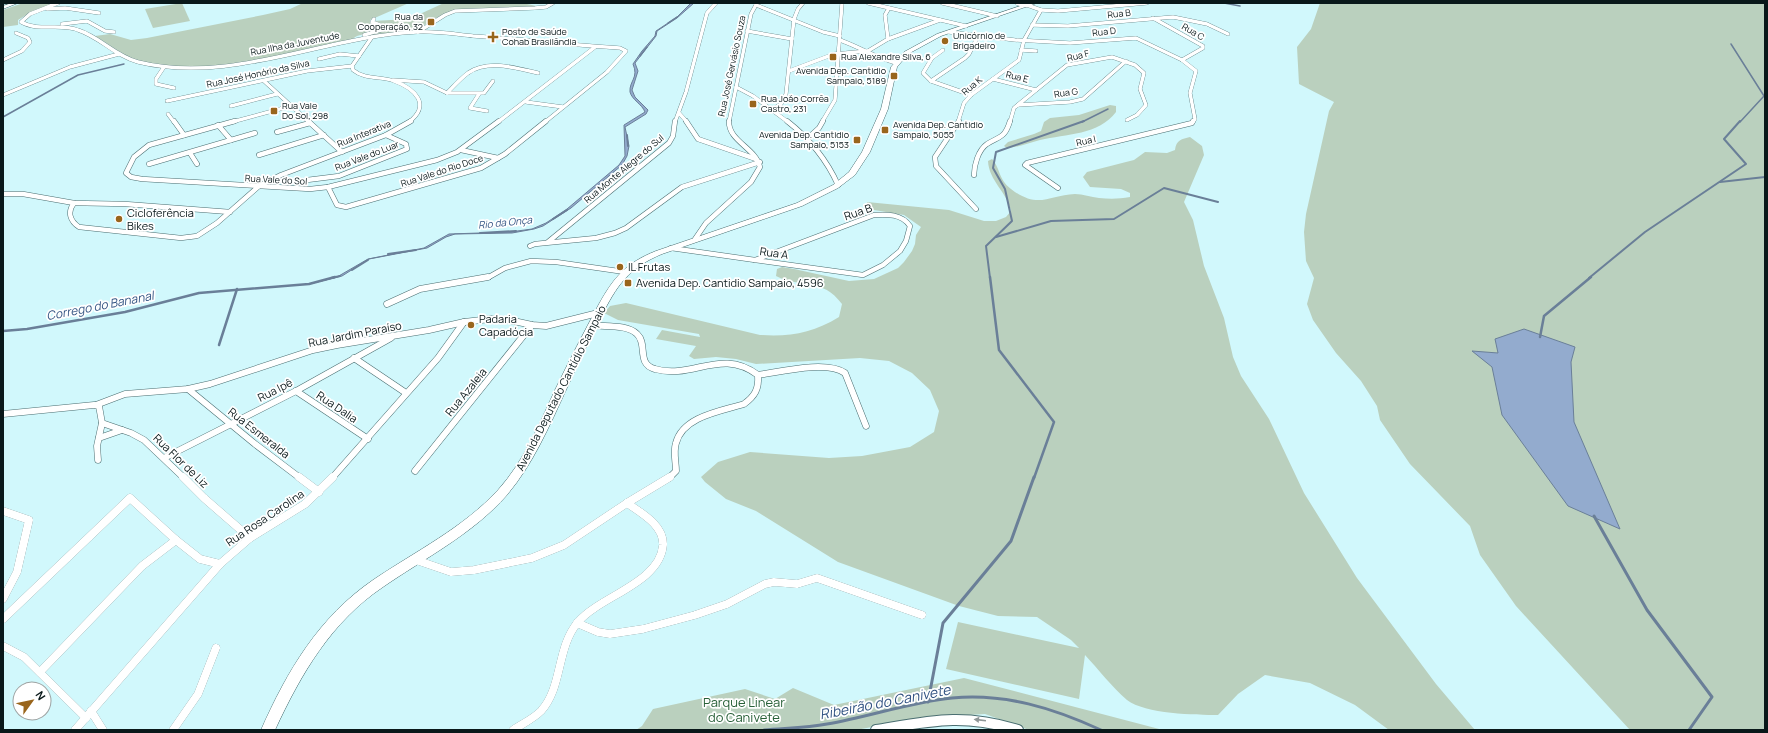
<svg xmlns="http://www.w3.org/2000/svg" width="1768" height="733" font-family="Manrope,sans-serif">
<rect width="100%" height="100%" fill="#d1f8fc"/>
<g fill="#bad0be">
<path d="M23,3h31l-23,9 -13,8v5l-15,2v-17z"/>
<path d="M182,3l8,18 -37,7 -8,-19z"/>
<path d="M303,3h106l-39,17v3l16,5 -29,8 -8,5c-61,12 -145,36 -206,21 -17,-4 -33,-17 -48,-26l15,-2 21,6 16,-2 116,-23 27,-6z"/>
<path d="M444,3c19,0 82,-3 95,4l-90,5 -11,5 -22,13 -60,9 34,-11 -17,-7 36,-2z"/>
<path d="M1320,3h445v727h-135l-114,-124 -36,-51 -10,-29 -60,-62 -30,-44 -3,-14 -16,-25 -25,-28 -23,-33 -6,-16 7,-26 -8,-17 -2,-29 2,-18 23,-103 5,-9 -35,-18 -2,-37 14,-18z"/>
<path d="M1110,105l6,1v6c-17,23 -50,22 -76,28 -11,3 -21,7 -33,8l-3,-2 4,-4 26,-8 7,-3 3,-9 6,-4 29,-3z"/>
<path d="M1190,137l12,9 2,9 -20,47 9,18 11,46 20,52 9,39 8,19 28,43 35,74 53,85 79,106 39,46h-86l-34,-25 -45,-22 -45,-8 -27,19 -20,21c-22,0 -73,-1 -91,-15 -15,-13 -29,-31 -42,-45l-6,44 -133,-30 12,-47 121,26 -8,-8 -34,-23 -39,-1 -39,-10 -121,-44 -82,-51 -30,-12 -21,-17 -4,-5 17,-15 32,-10 79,6 33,-2 48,-9 24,-15 5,-21 -9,-21 -18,-17 -23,-12 -29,-3 -104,6 -20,-5 -20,-2 -22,2 -5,-3 7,-10 -40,-7 6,-9 38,7 -1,-3 -81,-14 -14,-7 6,-7 16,-3 134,32c30,2 53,-2 79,-18l3,-13c-20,-27 -40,-15 -66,-28l1,-7 5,-2 12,2 55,12 25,-2 24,-11 6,-6 8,-11 3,-7 1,-9 5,-8 -17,-12 -36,-6 -1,-7 82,8 35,11h12l10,-4 5,-6c-4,-19 -22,-30 -23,-50l4,-2c8,8 6,20 19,30 27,21 38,6 64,5 8,0 16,3 24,4 11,1 20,1 31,-1v-4l-9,-4 -31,-2 -7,-10 4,-5 39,-10 8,-2 11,-8 22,1 8,-3c1,-10 7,-11 15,-13z"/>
<path d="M964,678l199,52h-134l-44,-16 -65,4 -64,12h-220l6,-4 11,-17 92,-20 30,10 18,-11 41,17z"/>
</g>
<g fill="#93abce" stroke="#6a7f98">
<path d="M691,3h3l-17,15 -20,13 -1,5 -21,27 3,8 -6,19 3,7 13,13 -2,4 -21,13 4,19 -2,10 -5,9 -51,43 -28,18 -9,3 -22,4 -57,1 -9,3 -19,11 -58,11 -27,17 -33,8 28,-7 31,-18 56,-11 25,-14 61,-2 22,-3 14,-6 21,-14 52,-44 6,-9 -1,-31 21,-13c-3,-8 -13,-12 -15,-20 -1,-11 9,-14 3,-28l9,-13 13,-15 1,-5 21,-14z"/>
<path d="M1524,329l51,18 -4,15 3,60 46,107 -52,-23 -66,-91 -10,-48 -20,-16 26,2 -3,-14z"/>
</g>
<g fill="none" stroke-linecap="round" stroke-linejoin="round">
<g stroke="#6a7f98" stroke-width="1.5">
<path d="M1224,3l16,3"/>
<path d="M668,23l9,-6"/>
<path d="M1731,44l33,52 -24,26"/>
<path d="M640,56l7,-9"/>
<path d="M3,117l75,-42 46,-11"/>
<path d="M1082,122l26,-13"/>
</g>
<g stroke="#6a7f98" stroke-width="2">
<path d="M627,135l1,11"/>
<path d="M1720,182l45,-5"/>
<path d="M553,219l14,-9"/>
<path d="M480,233l36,-2"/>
<path d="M996,237l55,-16 63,-2 50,-31 54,14"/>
<path d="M388,254l28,-4"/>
<path d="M352,270l16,-10"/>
<path d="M331,278l9,-2"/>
<path d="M990,278l-4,-32 26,-25 -7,-32 -12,-21 3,-16 88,-31"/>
<path d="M1589,278l56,-46 101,-68 -22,-25 16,-18"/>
</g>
<g stroke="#6a7f98" stroke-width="2.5">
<path d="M990,277l9,73 55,72 -20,56"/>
<path d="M3,331l24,-2 98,-17 74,-19 110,-9 26,-7"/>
<path d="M1540,337l4,-21 47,-39"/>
<path d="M219,345l18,-56"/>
</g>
<g stroke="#6a7f98" stroke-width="3">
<path d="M1594,516l53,94 65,87 -23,33"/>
<path d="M928,702l15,-79 68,-82 23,-64"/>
<path d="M764,730c21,-2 42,-2 63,-6 42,-7 83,-22 125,-26 53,-5 101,10 149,32"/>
</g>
<defs>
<g id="minor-far3">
<path d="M58,3l-28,11 -9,8c18,10 39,1 57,8 22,7 37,26 60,32 93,23 186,-26 279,-30 19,-1 37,2 56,4 49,3 98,9 147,12l6,3 -19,21 -62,50"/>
<path d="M868,3l98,23"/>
<path d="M942,3l55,13"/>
<path d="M756,5l67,27 17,4"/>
<path d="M47,9l18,-1 34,5"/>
<path d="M1041,10l17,1 89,-8"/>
<path d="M1153,18l50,28v2l-21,12"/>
<path d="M62,24l25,-3 18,10 9,1"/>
<path d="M1032,25l36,1 105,-9 34,7 21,10"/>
<path d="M747,31l45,8"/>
<path d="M418,32l27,-17 10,-4 80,-3 11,-1 7,-4"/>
<path d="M949,32l66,8 55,3 66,-5 46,22 14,11 -6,22 5,26 -2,3"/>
<path d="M364,35l24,-7 -16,-6 2,-3"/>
<path d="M372,37l-20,29 1,4c12,10 28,6 41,11 22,8 37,24 15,41"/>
<path d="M888,39l-3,-24 4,-7"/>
<path d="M840,40c19,7 37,18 56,23"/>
<path d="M1021,50l15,1"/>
<path d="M868,51l20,-12 52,-19"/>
<path d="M319,59l21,-5 19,2"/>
<path d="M3,60l19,-9 8,-9 -2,-4 -12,-5"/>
<path d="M164,67l-8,12v5l18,4"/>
<path d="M789,71l45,-17 34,-3"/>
<path d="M993,79l43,11"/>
<path d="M393,80l31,2 23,11h37l9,-12"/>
<path d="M264,81l45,41"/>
<path d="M931,81l-8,-8 9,-15 11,-8"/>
<path d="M736,87l17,9 35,26"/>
<path d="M447,93c7,-7 13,-14 21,-20 20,-14 48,-5 70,0"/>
<path d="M479,94l-9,14 17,3"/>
<path d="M3,95l67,-28 49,-13"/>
<path d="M971,95l-40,-14 34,-23 4,-4 9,-18"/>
<path d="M167,101l140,-30 45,-5"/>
<path d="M526,102l37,5"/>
<path d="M1018,105l52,-3 13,-3 43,-38"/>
<path d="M231,106l46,-12"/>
<path d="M772,110l9,-6 5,-10 8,-75 4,-10 5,-6"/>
<path d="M679,113l8,9"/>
<path d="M168,114l6,8"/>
<path d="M232,122l59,-16"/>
<path d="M498,122l97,-75"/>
<path d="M675,122l11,-30 21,-79 9,-10"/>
<path d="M729,122l22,-108 6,-11"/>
<path d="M822,122l13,-22 7,-97"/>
<path d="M958,122l6,-19 7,-8 48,-35 5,-20 17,-30 -14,-5"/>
<path d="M1010,122l4,-14 53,-43 45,-8 23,8 9,8 -4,16 6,16 -9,10 -10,5"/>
</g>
<g id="minor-far2">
<path d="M174,121l10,14"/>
<path d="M235,121l-86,24 -15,12 -8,16 5,4 11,2 168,10 18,-2 109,-27 20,-8 42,-31"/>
<path d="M308,121l34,31"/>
<path d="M686,121l12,18 58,20"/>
<path d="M787,121c23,18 39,37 51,64"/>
<path d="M959,121l-24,36 1,9 40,43"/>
<path d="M218,125l13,15"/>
<path d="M277,132l33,-9"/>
<path d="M808,138l11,-10 4,-7"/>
<path d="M461,150l37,8"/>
<path d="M190,153l7,11"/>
<path d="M259,155l65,-20"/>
<path d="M149,164l106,-31"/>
<path d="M974,175c0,-9 4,-25 13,-31 13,-8 18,-6 23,-23"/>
<path d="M307,180l32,-4 68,-27 -1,-5 -20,-9"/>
<path d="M328,187l9,18 9,2 135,-39 24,-14 41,-33"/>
<path d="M1058,188l-33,-23 2,-2 165,-40 1,-2"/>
<path d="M3,194h20l51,9c-7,9 -4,18 5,24l102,11 16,-2 20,-13 42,-37 22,-11 105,-40 25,-14"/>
<path d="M74,203l51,1 105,8"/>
<path d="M874,215c13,-1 28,-1 36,11l-4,15 -6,10 -17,14 -20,10 -108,-15z"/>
<path d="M695,239l11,-16 45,-41 9,-15c-4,-19 -32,-26 -31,-46"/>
<path d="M548,242l121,-99 4,-7 2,-15"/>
<path d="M530,246l5,-2 61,-6 19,-5 11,-5 56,-41 78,-25"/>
<path d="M671,248l84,12"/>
<path d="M482,278l7,-1 16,-9 26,-7 25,1 69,10"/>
</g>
<g id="minor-far1">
<path d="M387,304l33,-15 68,-12"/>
<path d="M592,325c13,2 35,-1 45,9 11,10 -1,30 18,35 38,11 66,-22 103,6 1,14 -3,21 -14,29 -22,7 -61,12 -68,39 -3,9 0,19 0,28l-7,7"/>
<path d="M354,358l52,35"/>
<path d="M758,375c22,-3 68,-15 87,-2l21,53"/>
<path d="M188,389l67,55 45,34"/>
<path d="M296,391l72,48"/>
<path d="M96,405l29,-11 63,-5 22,-5 103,-34 24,-5 92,-15 35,-8 26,-3 19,1 23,5 14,1 52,-13"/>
<path d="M3,414l91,-9 5,1 3,17 29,10 13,7 40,38"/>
<path d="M99,438l23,-8"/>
<path d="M164,458l132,-67 95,-53"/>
<path d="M98,460l-1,-14 5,-23"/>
<path d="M415,471l117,-146"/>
<path d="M332,478l106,-120 26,-36"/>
</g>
<g id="minor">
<path d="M183,477l21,21 46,40"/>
<path d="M299,477l20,15"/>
<path d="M3,511l26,9 -12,52 -14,27"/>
<path d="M416,560l35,12 23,-2 58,-12 32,-13 63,-42 43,-26"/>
<path d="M3,619l127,-121 46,42 24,19 20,5"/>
<path d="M577,623l21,9 12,2 33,-5 52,-14 32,-11 38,-20 9,-2 23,2 20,-6 105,37"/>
<path d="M3,646l21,11 62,61"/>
<path d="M40,672l102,-106 34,-26"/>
<path d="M91,711l12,19"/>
<path d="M75,730l145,-166 30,-26 55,-34 28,-27"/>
<path d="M173,730l25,-36 18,-46"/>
<path d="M513,730c9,-6 20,-11 28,-19 22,-24 15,-63 37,-89 22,-26 82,-39 85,-77 1,-20 -22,-32 -36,-42"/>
</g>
<path id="tertiary-far1" d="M1018,3l9,2"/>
<path id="tertiary" d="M876,730c55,-9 87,-17 142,0"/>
<path id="secondary" d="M12,3h6l-15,6v-3z"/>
<path id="primary" d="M1029,3h8l-96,33 -33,18 -11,13 -9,42 -18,43 -15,23 -17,13 -36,18 -140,48c-31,13 -43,28 -58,57 -13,26 -26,52 -38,79 -17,37 -33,74 -59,105 -34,39 -82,63 -124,92 -52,35 -82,87 -108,143h-14c26,-59 58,-113 112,-150 43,-29 90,-52 125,-90 26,-29 41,-65 57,-100 14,-29 29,-58 44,-86 15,-27 27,-41 57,-53l141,-48 36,-18 16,-13 13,-20 19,-43 10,-42 13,-15 33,-18z"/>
</defs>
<use href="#minor-far3" stroke="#4a6e71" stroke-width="4"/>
<use href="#minor-far2" stroke="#4a6e71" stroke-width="5.5"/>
<use href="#minor-far1" stroke="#4a6e71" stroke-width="7"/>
<use href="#minor" stroke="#4a6e71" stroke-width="8"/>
<use href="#tertiary-far1" stroke="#4a6e71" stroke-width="5.5"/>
<use href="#tertiary" stroke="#4a6e71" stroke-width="12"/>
<use href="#secondary" stroke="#4a6e71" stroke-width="1"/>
<use href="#primary" stroke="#4a6e71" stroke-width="1"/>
<use href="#minor-far3" stroke="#fff" stroke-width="3.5"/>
<use href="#minor-far2" stroke="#fff" stroke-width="4.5"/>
<use href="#minor-far1" stroke="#fff" stroke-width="6"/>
<use href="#minor" stroke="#fff" stroke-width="8"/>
<use href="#tertiary-far1" stroke="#fff" stroke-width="5"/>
<use href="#tertiary" stroke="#fff" stroke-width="10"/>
<use href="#secondary" fill="#fff" fill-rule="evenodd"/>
<use href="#primary" fill="#fff" fill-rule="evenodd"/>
</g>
<defs><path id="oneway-solid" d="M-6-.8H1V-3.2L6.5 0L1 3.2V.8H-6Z"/></defs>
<use fill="#909798" href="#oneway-solid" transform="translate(980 720) rotate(-173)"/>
<g fill="#99651c" stroke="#fff" stroke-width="1.5">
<rect x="427" y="18" width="8" height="8" rx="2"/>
<path d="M491 31h4v4h4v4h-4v4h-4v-4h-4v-4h4z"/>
<circle cx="945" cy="41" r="4"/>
<rect x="829" y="53" width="8" height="8" rx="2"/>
<rect x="890" y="72" width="8" height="8" rx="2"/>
<rect x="749" y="100" width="8" height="8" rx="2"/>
<rect x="270" y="107" width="8" height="8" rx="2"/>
<rect x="881" y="126" width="8" height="8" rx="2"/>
<rect x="853" y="136" width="8" height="8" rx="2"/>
<circle cx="119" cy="219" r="4"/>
<circle cx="620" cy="267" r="4"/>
<rect x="624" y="279" width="8" height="8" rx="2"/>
<circle cx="471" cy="325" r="4"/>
</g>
<g text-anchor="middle" stroke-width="3.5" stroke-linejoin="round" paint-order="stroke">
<g font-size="9" fill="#09181a" stroke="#fff">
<text transform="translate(1119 14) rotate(-6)" y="3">Rua B</text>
<text transform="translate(1104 32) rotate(-6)" y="3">Rua D</text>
<text transform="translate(1193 32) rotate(30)" y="3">Rua C</text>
<text transform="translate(295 44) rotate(-11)" y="3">Rua Ilha da Juventude</text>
<text transform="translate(1078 56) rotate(-14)" y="3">Rua F</text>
<text transform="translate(732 66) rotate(-78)" y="3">Rua José Gervásio Souza</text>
<text transform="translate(258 74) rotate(-12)" y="3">Rua José Honório da Silva</text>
<text transform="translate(1017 77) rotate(14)" y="3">Rua E</text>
<text transform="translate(972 86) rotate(-40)" y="3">Rua K</text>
<text transform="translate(1066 93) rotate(-8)" y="3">Rua G</text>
<text transform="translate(364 134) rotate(-22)" y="3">Rua Interativa</text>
<text transform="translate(1086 141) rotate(-13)" y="3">Rua I</text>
<text transform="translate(367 156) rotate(-21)" y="3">Rua Vale do Luar</text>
<text transform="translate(624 169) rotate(-40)" y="3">Rua Monte Alegre do Sul</text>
<text transform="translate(442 171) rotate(-18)" y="3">Rua Vale do Rio Doce</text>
<text transform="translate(276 180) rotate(3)" y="3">Rua Vale do Sol</text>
</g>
<g font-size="9" fill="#09181a" stroke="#fff" text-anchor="start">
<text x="423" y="20" text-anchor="end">Rua da<tspan x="423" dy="10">Cooperação, 32</tspan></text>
<text x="502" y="35">Posto de Saúde<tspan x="502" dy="10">Cohab Brasilândia</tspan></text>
<text x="953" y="39">Unicórnio de<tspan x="953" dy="10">Brigadeiro</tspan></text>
<text x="841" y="60">Rua Alexandre Silva, 6</text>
<text x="886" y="74" text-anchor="end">Avenida Dep. Cantidio<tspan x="886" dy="10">Sampaio, 5189</tspan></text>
<text x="761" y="102">Rua João Corrêa<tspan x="761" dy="10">Castro, 231</tspan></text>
<text x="282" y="109">Rua Vale<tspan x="282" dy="10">Do Sol, 298</tspan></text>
<text x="893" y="128">Avenida Dep. Cantidio<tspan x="893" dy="10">Sampaio, 5055</tspan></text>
<text x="849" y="138" text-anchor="end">Avenida Dep. Cantidio<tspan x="849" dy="10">Sampaio, 5153</tspan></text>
</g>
<g font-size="10" font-style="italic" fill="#325382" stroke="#fff">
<text transform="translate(505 222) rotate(-6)" y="4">Rio da Onça</text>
</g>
<g font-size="11" fill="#09181a" stroke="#fff">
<text transform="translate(858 212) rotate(-19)" y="4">Rua B</text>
<text transform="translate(774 253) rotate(8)" y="4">Rua A</text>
<text transform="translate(355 334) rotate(-11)" y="4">Rua Jardim Paraíso</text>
<text transform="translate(561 388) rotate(-63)" y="4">Avenida Deputado Cantídio Sampaio</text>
<text transform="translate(275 390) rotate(-27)" y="4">Rua Ipê</text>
<text transform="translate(466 392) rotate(-51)" y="4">Rua Azaleia</text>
<text transform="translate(337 407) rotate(34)" y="4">Rua Dalia</text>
<text transform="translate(259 433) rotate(38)" y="4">Rua Esmeralda</text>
<text transform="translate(181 461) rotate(44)" y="4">Rua Flor de Liz</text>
<text transform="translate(265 518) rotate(-34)" y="4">Rua Rosa Carolina</text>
</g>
<g font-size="11" fill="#09181a" stroke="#fff" text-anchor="start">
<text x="127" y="217">Cicloferência<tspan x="127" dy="13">Bikes</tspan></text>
<text x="628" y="271">IL Frutas</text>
<text x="636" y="287">Avenida Dep. Cantidio Sampaio, 4596</text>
<text x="479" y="323">Padaria<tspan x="479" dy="13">Capadócia</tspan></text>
</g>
<g font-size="12" font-style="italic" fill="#325382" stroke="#fff">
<text transform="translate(100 306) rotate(-11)" y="4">Corrego do Bananal</text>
</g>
<g font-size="13" fill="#286038" stroke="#fff">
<text x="744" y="707">Parque Linear<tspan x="744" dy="15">do Canivete</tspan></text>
</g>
<g font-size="14" font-style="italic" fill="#325382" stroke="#fff">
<text transform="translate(885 702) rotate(-11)" y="5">Ribeirão do Canivete</text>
</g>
</g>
<rect width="1768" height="733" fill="none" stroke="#09181a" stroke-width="8"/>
<g transform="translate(32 701) rotate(57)"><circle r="19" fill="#ffffff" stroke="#9da3a3"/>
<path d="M0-3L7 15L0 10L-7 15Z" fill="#99651c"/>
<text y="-6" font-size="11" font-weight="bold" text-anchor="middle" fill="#09181a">N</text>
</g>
</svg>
